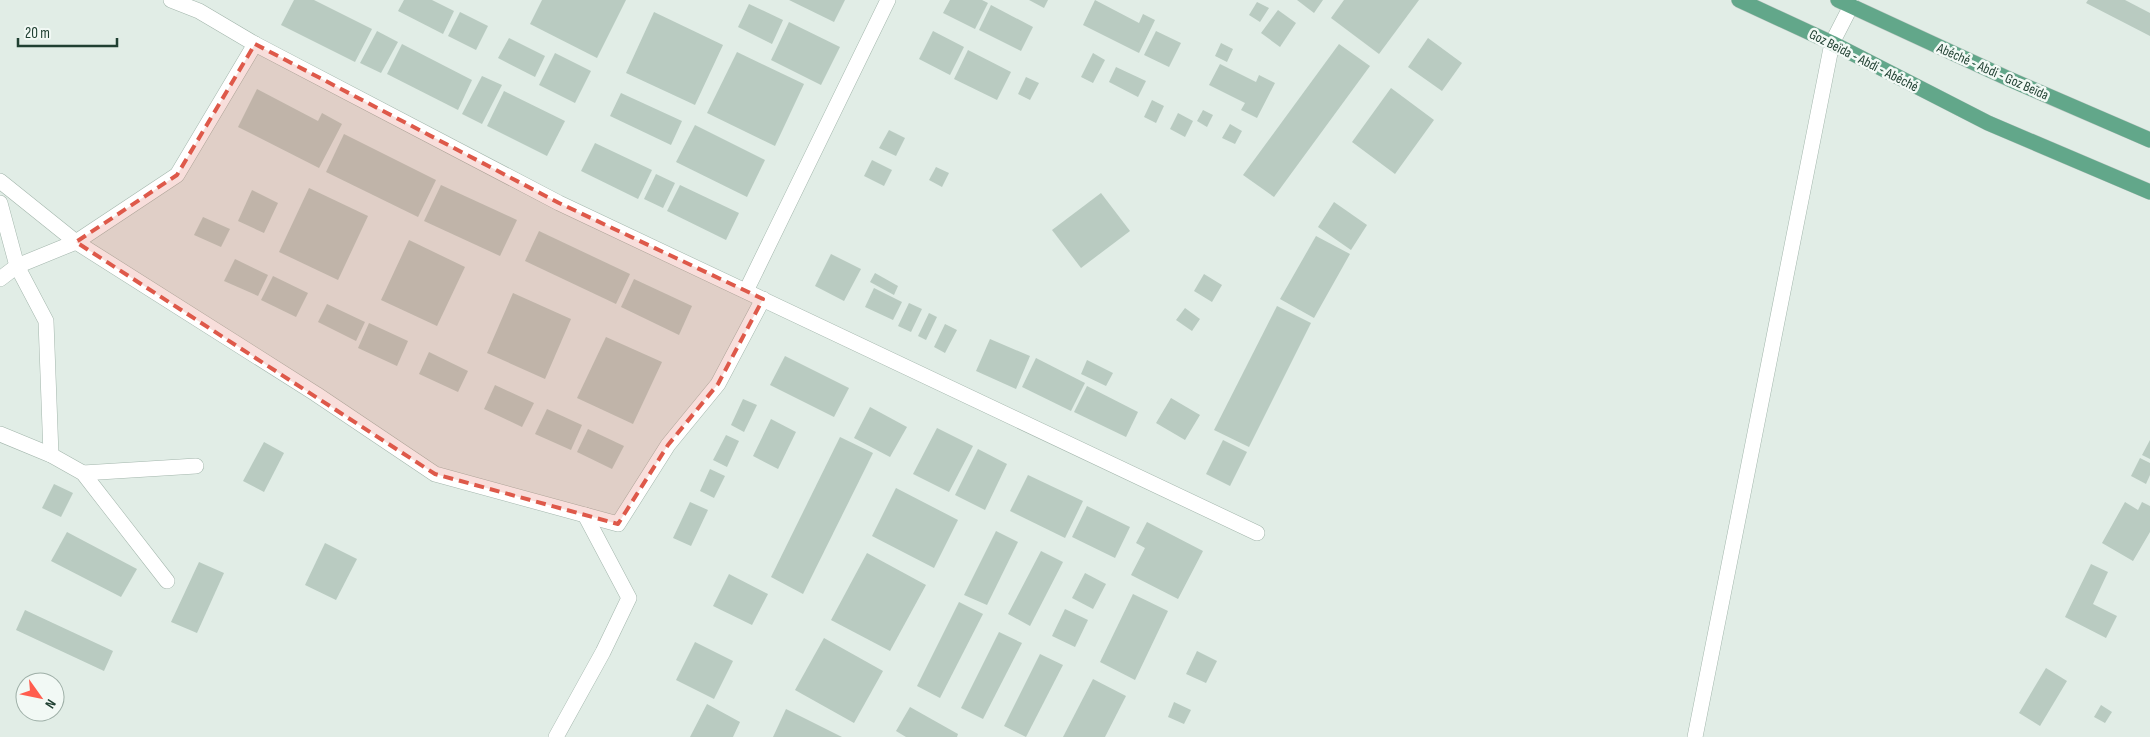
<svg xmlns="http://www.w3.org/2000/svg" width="2150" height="737" font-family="'Sofia Sans Condensed',sans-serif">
<rect width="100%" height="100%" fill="#e1ede6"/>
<g fill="#b9cbc1">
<path d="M294,0h20l58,29 -17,33 -74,-37z"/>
<path d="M404,0h28l22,11 -11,23 -45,-23z"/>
<path d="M542,0h84l-29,58 -67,-34z"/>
<path d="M789,0h56l-11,22z"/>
<path d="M950,0h32l6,3 -13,26 -32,-16z"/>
<path d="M1029,0h19l-4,8z"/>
<path d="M1095,0l44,23 4,-9 12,6 -16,33 -56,-28z"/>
<path d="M1297,0h26l-9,13z"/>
<path d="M1344,0h75l-40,54 -48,-36z"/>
<path d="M2088,0h37l25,13v23l-64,-33z"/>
<path d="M1257,2l12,6 -9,14 -11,-7z"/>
<path d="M749,4l34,16 -11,24 -34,-17z"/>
<path d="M991,5l42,22 -12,24 -42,-21z"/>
<path d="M1278,10l18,13 -16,24 -19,-14z"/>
<path d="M460,12l28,14 -12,24 -28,-14z"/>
<path d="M654,12l69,33 -28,60 -69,-32z"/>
<path d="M789,22l51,25 -19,38 -50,-25z"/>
<path d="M377,31l21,11 -17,31 -21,-10z"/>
<path d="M933,31l31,16 -14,28 -31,-16z"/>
<path d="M1156,31l25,12 -12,24 -25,-12z"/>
<path d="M509,38l36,18 -10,21 -37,-19z"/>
<path d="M1428,38l34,25 -20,28 -34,-24z"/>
<path d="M1221,43l12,6 -6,13 -12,-6z"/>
<path d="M402,44l70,36 -14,30 -71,-36z"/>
<path d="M1339,44l31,22 -96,131 -31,-22z"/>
<path d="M968,50l43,22 -14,28 -43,-21z"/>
<path d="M737,52l67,32 -29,62 -68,-33z"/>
<path d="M555,53l36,18 -16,32 -36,-18z"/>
<path d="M1093,53l12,7 -12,23 -12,-6z"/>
<path d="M1220,64l36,18 3,-7 16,8 -18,35 -16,-8 4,-7 -36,-18z"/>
<path d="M1116,67l30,14 -8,16 -29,-15z"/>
<path d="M482,76l20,9 -20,39 -20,-10z"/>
<path d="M1026,77l13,6 -9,17 -12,-6z"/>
<path d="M1391,88l43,32 -39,54 -43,-32z"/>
<path d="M257,89l61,32 4,-8 20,11 -23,44 -81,-41z"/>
<path d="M504,91l61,30 -18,35 -60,-30z"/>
<path d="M621,93l61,28 -11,24 -61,-29z"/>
<path d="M1152,100l12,6 -8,17 -12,-6z"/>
<path d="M1203,110l10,5 -6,12 -10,-6z"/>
<path d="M1178,113l15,8 -8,16 -15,-8z"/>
<path d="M1230,124l12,7 -7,13 -13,-6z"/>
<path d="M695,125l70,35 -18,37 -71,-35z"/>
<path d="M889,130l16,8 -9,18 -17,-8z"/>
<path d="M344,134l92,46 -18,37 -92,-45z"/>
<path d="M595,143l57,27 -14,29 -57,-28z"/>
<path d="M872,160l20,10 -8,16 -20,-10z"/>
<path d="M936,167l13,6 -7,14 -13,-7z"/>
<path d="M656,174l19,9 -12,25 -19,-9z"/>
<path d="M441,185l76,35 -17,36 -76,-35z"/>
<path d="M680,185l59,28 -13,27 -59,-29z"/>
<path d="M309,188l59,28 -30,64 -59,-28z"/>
<path d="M252,190l26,13 -14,30 -26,-12z"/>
<path d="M1101,193l29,38 -49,37 -29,-38z"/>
<path d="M1334,202l33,23 -16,25 -33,-23z"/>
<path d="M203,217l27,12 -9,18 -27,-12z"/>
<path d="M539,231l91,43 -14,30 -91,-43z"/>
<path d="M1316,236l34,18 -36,64 -34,-19z"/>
<path d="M409,240l56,27 -28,59 -56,-26z"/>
<path d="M831,254l30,15 -17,32 -29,-15z"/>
<path d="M235,259l33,16 -10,21 -34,-15z"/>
<path d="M875,273l23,13 -4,9 -24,-13z"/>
<path d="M1204,274l18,11 -10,17 -18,-11z"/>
<path d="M273,276l35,17 -12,24 -35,-17z"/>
<path d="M634,279l58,27 -13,29 -58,-28z"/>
<path d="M874,288l28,14 -9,18 -28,-13z"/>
<path d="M513,293l58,26 -26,60 -58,-26z"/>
<path d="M909,303l13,6 -11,23 -13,-6z"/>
<path d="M327,304l38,18 -9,19 -38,-19z"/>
<path d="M1277,306l34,17 -62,124 -35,-17z"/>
<path d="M1185,308l15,11 -8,12 -16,-11z"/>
<path d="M929,313l8,4 -11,23 -8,-4z"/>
<path d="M369,323l39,18 -11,25 -39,-18z"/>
<path d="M945,324l12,6 -12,23 -11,-6z"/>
<path d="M606,337l56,25 -29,62 -56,-26z"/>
<path d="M990,339l40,17 -14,33 -40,-18z"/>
<path d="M429,352l39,19 -10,21 -39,-18z"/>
<path d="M785,356l64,32 -15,29 -64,-32z"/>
<path d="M1036,358l49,25 -14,28 -49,-24z"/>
<path d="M1087,360l26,13 -7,13 -25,-12z"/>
<path d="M495,385l39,18 -12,24 -38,-18z"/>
<path d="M1087,386l51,26 -12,25 -52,-25z"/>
<path d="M1171,398l29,17 -15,25 -29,-17z"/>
<path d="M743,399l14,6 -13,27 -13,-7z"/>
<path d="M870,407l37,20 -17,30 -36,-19z"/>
<path d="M547,409l35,16 -11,25 -36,-16z"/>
<path d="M771,419l25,13 -18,37 -25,-13z"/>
<path d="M937,428l36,18 -24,46 -36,-18z"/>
<path d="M588,429l36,17 -12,23 -35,-17z"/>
<path d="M726,435l13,6 -12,26 -14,-7z"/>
<path d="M840,437l33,16 -70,141 -32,-17z"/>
<path d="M1223,440l24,12 -17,34 -24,-12z"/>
<path d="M2150,440v19l-8,-4z"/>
<path d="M264,442l20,11 -20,39 -21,-11z"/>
<path d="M978,449l29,15 -22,46 -30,-15z"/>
<path d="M2140,458l10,5v12l-4,9 -15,-8z"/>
<path d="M710,469l15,7 -11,22 -14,-7z"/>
<path d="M1028,475l55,26 -18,37 -55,-27z"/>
<path d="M54,484l19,9 -12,24 -19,-9z"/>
<path d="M896,488l62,32 -24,48 -62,-32z"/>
<path d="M690,502l18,8 -17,36 -18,-8z"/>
<path d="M2125,502l13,8 4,-8 8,4v26l-17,29 -31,-18z"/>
<path d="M1087,506l43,21 -15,31 -43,-21z"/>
<path d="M1147,522l56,29 -25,48 -47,-24 14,-27 -9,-5z"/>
<path d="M996,531l22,11 -31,63 -23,-10z"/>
<path d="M67,532l70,37 -16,28 -70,-36z"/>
<path d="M325,543l32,16 -21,41 -31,-15z"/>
<path d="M1041,551l22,11 -33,64 -22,-12z"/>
<path d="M867,553l59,32 -36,66 -59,-31z"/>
<path d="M199,562l25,11 -27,60 -26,-11z"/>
<path d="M2091,564l17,8 -15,32 24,12 -11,22 -41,-21z"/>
<path d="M1085,573l21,11 -13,25 -21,-11z"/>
<path d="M729,574l39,20 -16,31 -39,-19z"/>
<path d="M1133,594l35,17 -33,69 -35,-18z"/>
<path d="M959,602l24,12 -43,84 -23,-12z"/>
<path d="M1065,609l23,11 -13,27 -23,-11z"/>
<path d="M25,610l88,41 -9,20 -88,-41z"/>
<path d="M999,632l23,11 -39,76 -22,-11z"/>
<path d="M824,638l59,33 -29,52 -59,-33z"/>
<path d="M695,642l38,19 -19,38 -38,-19z"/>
<path d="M1197,651l20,10 -11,22 -20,-9z"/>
<path d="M1040,654l23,11 -37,72 -22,-11z"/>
<path d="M2046,668l21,13 -27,45 -21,-13z"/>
<path d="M1093,679l33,17 -21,41h-42z"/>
<path d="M1174,702l17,8 -7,14 -16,-7z"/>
<path d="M707,704l33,18 -7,15h-43z"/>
<path d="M2101,705l11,7 -7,11 -11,-6z"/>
<path d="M910,707l48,27 -1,3h-51l-10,-6z"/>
<path d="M786,709l56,28h-69z"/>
</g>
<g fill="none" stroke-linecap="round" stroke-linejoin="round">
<defs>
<g id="minor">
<path d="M171,0l28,11 56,33 304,159 698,330"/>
<path d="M0,181l76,61 240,152 119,80 183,50 50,-79 50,-61 45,-85"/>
<path d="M0,203l17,63 29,55 5,134"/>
<path d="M0,279l17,-13 59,-24 101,-67 78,-131"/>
<path d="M746,291l142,-291"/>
<path d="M0,434l51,21 32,18 84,108"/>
<path d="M83,473l113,-7"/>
<path d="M556,737l47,-85 26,-54 -44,-83"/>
<path d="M1695,737l137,-694 19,-37 -1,-6"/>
</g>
<g id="major">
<path d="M1739,0l93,43 156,80 162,69"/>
<path d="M1838,0l171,79 141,61"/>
</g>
</defs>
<use href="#minor" stroke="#a3b6ac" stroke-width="16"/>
<use href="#major" stroke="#c1cac6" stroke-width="16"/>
<use href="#minor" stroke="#fff" stroke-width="15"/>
<use href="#major" stroke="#62a78a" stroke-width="15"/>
</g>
<path fill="#de594a" fill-opacity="0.2" stroke="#de594a" stroke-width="4" stroke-dasharray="10 6" stroke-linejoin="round" d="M255,44l304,159 204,96 -45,85 -50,61 -50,79 -183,-50 -359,-232 101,-67z"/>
<g text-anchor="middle" stroke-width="5" stroke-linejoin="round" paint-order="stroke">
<g font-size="14" fill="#204032" stroke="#f2f9f5">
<text transform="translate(1864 60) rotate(27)" y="5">Goz Beïda - Abdi - Abéché</text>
<text transform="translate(1993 71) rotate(24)" y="5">Abéché - Abdi - Goz Beïda</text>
</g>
</g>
<g transform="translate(40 697) rotate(123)"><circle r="24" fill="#f2f9f5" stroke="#9eafa7"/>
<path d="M0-4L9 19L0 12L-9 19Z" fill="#ff5d4e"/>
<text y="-8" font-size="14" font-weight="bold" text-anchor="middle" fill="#204032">N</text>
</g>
<path d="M18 38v8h99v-8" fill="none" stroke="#204032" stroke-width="2.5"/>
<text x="25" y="38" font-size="15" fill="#204032" stroke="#f2f9f5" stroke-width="4" paint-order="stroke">20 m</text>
</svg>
